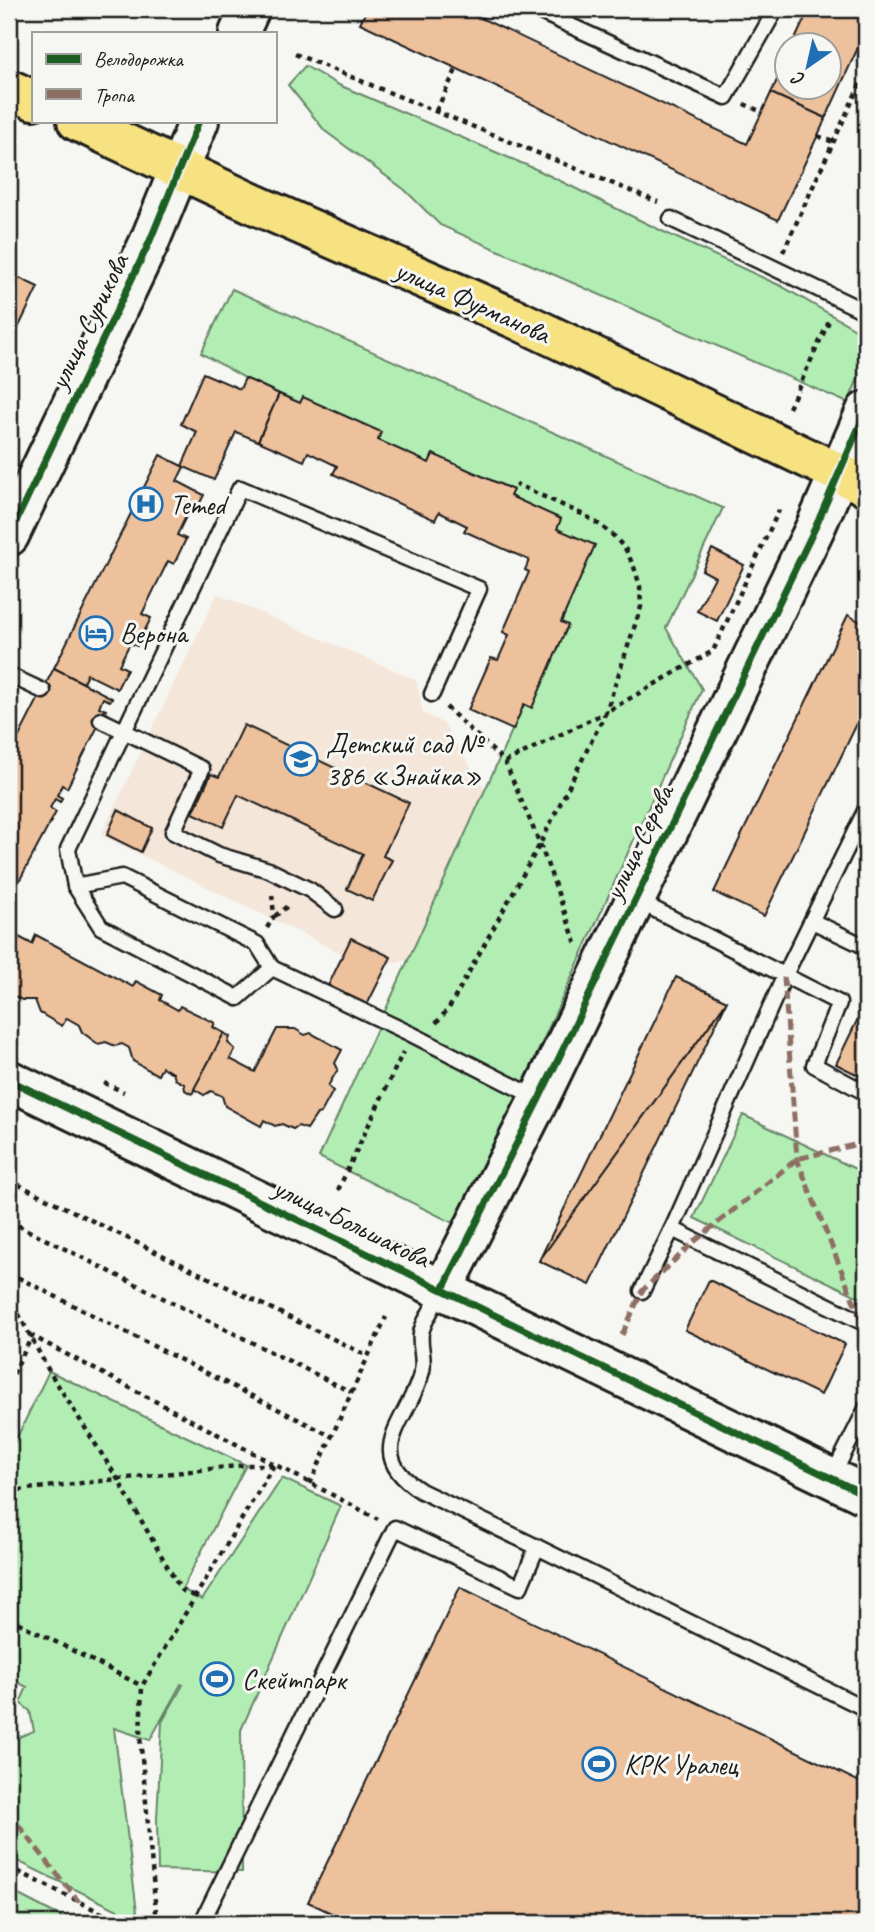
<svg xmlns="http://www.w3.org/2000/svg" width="875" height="1932" font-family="Caveat,sans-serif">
<rect width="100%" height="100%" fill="#f6f6f2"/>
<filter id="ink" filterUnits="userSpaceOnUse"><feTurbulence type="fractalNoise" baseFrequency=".0143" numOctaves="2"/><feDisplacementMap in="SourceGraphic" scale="14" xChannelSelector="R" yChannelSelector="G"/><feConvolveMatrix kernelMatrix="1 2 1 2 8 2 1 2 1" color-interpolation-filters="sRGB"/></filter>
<g filter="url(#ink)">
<path fill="#f4e6d8" d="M217,594l199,86 7,33 21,11 43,69 -77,167 -20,3 -34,-19 -7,13 -248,-122z"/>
<g fill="#b2eeb4" stroke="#678568" stroke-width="2">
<path d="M305,66l34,19 201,86 128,63 113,52 76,44 9,22v7l-18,44 -408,-178 -35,-35 -80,-59 -37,-46z"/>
<path d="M232,289l491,219 -57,120 36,61 -243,537 -140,-69 205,-453 8,3 36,-81 -7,-4 33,-77 -37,-16 4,-10 -51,-23 2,-7 -79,-35 -4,9 -51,-23 3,-8 -78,-35 -3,6 -55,-25 -44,-25z"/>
<path d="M743,1115l123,59v114l-5,10 -167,-80z"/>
<path d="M49,1371l197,94 -64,124 20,11 80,-122 59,28 -100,224 1,142 -84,-2 -1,-51 5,-97 21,-37 -2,-1 -31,56 -36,-12 24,192 -129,-63v-116l25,-10 -4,-20 -10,-8 7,-16 -18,-9v-224z"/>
<path d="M9,1890l64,33h-64z"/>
</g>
<g fill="#eec19d" stroke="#1c1c1c" stroke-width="2">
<path d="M367,9h95l285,135 24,-51 55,25 -48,102 -418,-197z"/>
<path d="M809,9h57v21l-40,88 -55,-25 17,-37v32h42v-42h-38z"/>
<path d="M9,273l29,14 -29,60z"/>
<path d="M203,373l37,16 5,-11 34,16 -21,47 -22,-9 -22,48 -32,-14 15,-34 -16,-8z"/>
<path d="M279,394l21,9 3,-6 78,35 -3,8 51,23 4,-9 80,36 -3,6 51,23 -4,10 38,16 -34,77 7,3 -36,83 -8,-4 -11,26 -45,-20 23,-52 7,2 11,-25 -6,-3 26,-60 -4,-2 4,-10 -65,-29 3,-5 -28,-14 -4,8 -102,-46 4,-8 -29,-14 -4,9 -46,-20z"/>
<path d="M160,455l24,12 -7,14 27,14 -7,14 -6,-3 -14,29 9,4 -12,25 -6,-3 -26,53 9,4 -14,28 -7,-3 -11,22 8,4 -10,20 -30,-15 -4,9 -29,-15z"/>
<path d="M712,549l32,16 -27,56 -20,-10 18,-34 -13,-7z"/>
<path d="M848,615l18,10v80l-102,211 -50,-24z"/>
<path d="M54,668l58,30 -2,3 -7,-3 -4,9 7,3 -39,78 -5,-3 -5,10 5,3 -2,4 -5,-3 -5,9 6,4 -40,75 -4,-3 -3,6v-134z"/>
<path d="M244,725l165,78 -26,53 9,4 -20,41 -25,-12 16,-35 -125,-59 -15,32 -30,-14 18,-39 8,3z"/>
<path d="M118,810l34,18 -11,24 -34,-17z"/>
<path d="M36,935l97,52 3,-6 26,14 -2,5 18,10 2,-4 35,17 -2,4 11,6 -32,61 -7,-4 -1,-6 -9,-5 -2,-6 -11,-6 -4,8 -25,-14 -4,-13 -7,-4 -7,2 -9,-4 -8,2 -16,-12 -3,-7 -12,-7 -5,8 -22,-13 -5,-13h-13l-10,-5 -3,1v-57l8,4 2,-6 13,7z"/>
<path d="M351,938l40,19 -24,48 -39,-19z"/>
<path d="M676,977l51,24 -188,260z"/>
<path d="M727,1001l-137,284 -51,-24z"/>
<path d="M866,1002v77l-30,-15z"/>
<path d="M277,1029h18l10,6 6,-2 31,17 -7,13 3,6 -10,17 5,5 -12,22 -4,1 -10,15 -9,-3 -5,3 -11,-5 -7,2 -11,-6 -3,6 -36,-20 -3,-10 -11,-5 -7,4 -10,-6 30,-56 6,4 -2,6 7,6 -5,10 25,13z"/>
<path d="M709,1280l136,64 -24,51 -136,-65z"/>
<path d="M460,1587l406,198v138h-514l-44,-21z"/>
</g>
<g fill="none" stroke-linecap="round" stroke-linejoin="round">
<defs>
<g id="lane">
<path d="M534,9l192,88 50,-88"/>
<path d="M671,219l195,93"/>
<path d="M9,675l34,16"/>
<path d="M432,694l47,-105 -239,-101 -172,361 7,37 26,41 137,71 34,-30 139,66 126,64"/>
<path d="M101,720l101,49 -29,63 46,23 50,15 41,20 25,19"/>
<path d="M866,809l-82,168 -112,252 194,95"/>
<path d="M75,886l47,-9 135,67 15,24"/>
<path d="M638,901l201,102 -25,62 52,28"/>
<path d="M812,921l54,26"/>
<path d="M443,1290c-7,13 -19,29 -22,43 -2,12 4,26 1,38 -12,49 -63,81 -1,120l116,56"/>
<path d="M642,1291l30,-62"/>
<path d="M832,1477l34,-68"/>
<path d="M215,1923l-11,-5 191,-390 125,59 17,-40 329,162"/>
</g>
<g id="secondary">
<path d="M239,33l11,-24"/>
<path d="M9,536l140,-293 50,-122"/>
<path d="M9,1080l857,415"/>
<path d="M443,1289l96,-190 277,-573 50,-115"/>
</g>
<g id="primary">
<path d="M9,89l24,11"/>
<path d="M77,121l179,84 260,114 350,167"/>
</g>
</defs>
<use href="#lane" stroke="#1c1c1c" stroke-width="19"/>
<use href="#secondary" stroke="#1c1c1c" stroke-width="44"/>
<use href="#primary" stroke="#1c1c1c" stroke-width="44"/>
<g stroke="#1c1c1c" stroke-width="4.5" stroke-dasharray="5 5" stroke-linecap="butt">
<path d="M481,18l4,-9"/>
<path d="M295,54l363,148"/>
<path d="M744,104l18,8"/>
<path d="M436,111l21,-43"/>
<path d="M818,136l15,6"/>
<path d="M783,252l83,-181"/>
<path d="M789,408l41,-89"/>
<path d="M861,536l5,7"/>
<path d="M446,707l59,55 35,82 37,102"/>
<path d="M505,762l101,-50 35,-105 -1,-21 -6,-19 -8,-17 -11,-13 -15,-12 -16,-10 -68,-31"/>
<path d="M275,916l15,-12"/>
<path d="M267,928l7,-12 -2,-22"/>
<path d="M436,1023l13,-15 91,-164 66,-132 107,-61 66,-141"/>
<path d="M104,1083l20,9"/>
<path d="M9,1180l359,176"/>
<path d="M338,1190l65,-138"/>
<path d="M9,1221l342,171"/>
<path d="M9,1283l10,-5 312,158"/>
<path d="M9,1296l40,75 68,107 64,112 13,6"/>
<path d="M9,1383l23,-47 346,183"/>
<path d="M310,1484l76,-167"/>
<path d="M9,1491l237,-26h27"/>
<path d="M9,1618l133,68"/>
<path d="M9,1867l113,56"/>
<path d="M157,1923l-17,-187 2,-50 132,-221"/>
</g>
<use href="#lane" stroke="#f6f6f2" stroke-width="14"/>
<use href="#secondary" stroke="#f6f6f2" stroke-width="38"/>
<use href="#primary" stroke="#f7e281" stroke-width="38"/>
<g stroke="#8d6e63" stroke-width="5" stroke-dasharray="10 5" stroke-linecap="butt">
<path d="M784,977l13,182 65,163 4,24"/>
<path d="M622,1335l20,-44 53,-50 102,-82 69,-17"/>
<path d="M9,1813l70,89"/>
</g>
<defs>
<g id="cycleway">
<path d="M9,536l140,-293 50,-122"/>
<path d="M9,1080l857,415"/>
<path d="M443,1289l96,-190 277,-573 50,-115"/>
</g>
</defs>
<use href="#cycleway" stroke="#f6f6f2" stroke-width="11"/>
<use href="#cycleway" stroke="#1b5e20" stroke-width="7"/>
</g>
</g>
<defs>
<symbol id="hospital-ring" viewBox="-11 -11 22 22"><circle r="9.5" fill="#f6f6f2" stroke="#1f6fb2" stroke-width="1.5"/><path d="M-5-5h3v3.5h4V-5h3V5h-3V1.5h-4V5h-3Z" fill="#1f6fb2"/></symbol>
<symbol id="hotel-ring" viewBox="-11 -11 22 22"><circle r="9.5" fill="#f6f6f2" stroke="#1f6fb2" stroke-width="1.5"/><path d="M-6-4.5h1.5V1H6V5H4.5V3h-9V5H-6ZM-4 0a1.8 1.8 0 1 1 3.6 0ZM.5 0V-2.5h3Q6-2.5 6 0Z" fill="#1f6fb2"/></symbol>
<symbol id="school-ring" viewBox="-11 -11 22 22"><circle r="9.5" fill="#f6f6f2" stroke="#1f6fb2" stroke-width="1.5"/><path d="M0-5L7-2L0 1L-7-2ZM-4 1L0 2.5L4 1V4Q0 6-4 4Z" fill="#1f6fb2"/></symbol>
<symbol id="stadium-ring" viewBox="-11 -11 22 22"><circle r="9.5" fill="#f6f6f2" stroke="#1f6fb2" stroke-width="1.5"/><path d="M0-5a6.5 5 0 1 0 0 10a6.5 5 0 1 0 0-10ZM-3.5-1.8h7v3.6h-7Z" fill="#1f6fb2"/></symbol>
</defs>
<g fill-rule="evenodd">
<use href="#hospital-ring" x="127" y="485" width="38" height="38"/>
<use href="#hotel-ring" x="77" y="614" width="38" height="38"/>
<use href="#school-ring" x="282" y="740" width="38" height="38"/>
<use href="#stadium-ring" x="198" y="1660" width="38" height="38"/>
<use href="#stadium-ring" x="580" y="1745" width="38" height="38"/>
</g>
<g text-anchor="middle" stroke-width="6" stroke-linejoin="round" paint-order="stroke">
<g font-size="28" fill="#1c1c1c" stroke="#f6f6f2">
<text transform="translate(473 301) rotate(24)" y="10">улица Фурманова</text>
<text transform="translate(88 321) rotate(-64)" y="10">улица Сурикова</text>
<text transform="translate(638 842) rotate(-64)" y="10">улица Серова</text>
<text transform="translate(352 1222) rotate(26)" y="10">улица Большакова</text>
</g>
<g font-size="28" fill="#1c1c1c" stroke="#f6f6f2" text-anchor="start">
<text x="170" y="514">Temed</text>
<text x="120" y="643">Верона</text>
<text x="326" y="753">Детский сад №<tspan x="326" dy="32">386 «Знайка»</tspan></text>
<text x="242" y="1689">Скейтпарк</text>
<text x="624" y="1774">КРК Уралец</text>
</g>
</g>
<rect width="875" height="1932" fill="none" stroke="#f6f6f2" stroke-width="35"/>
<rect x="18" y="18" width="840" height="1897" fill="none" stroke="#1c1c1c" stroke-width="2.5" filter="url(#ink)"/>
<rect x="32" y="32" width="245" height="91" fill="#f6f6f2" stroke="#9f9f9c" stroke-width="2"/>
<rect x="46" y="54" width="35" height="10" fill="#1b5e20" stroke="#9f9f9c" stroke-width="2"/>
<text x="94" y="66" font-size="21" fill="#1c1c1c">Велодорожка</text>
<rect x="46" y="89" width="35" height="10" fill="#8d6e63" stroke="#9f9f9c" stroke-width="2"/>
<text x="94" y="102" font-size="21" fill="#1c1c1c">Тропа</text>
<g transform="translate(808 66) rotate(214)"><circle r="33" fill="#f6f6f2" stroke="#9f9f9c" stroke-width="2"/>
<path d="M0-5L12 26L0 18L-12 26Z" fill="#1f6fb2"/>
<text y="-10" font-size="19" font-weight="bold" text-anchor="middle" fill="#1c1c1c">С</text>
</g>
</svg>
